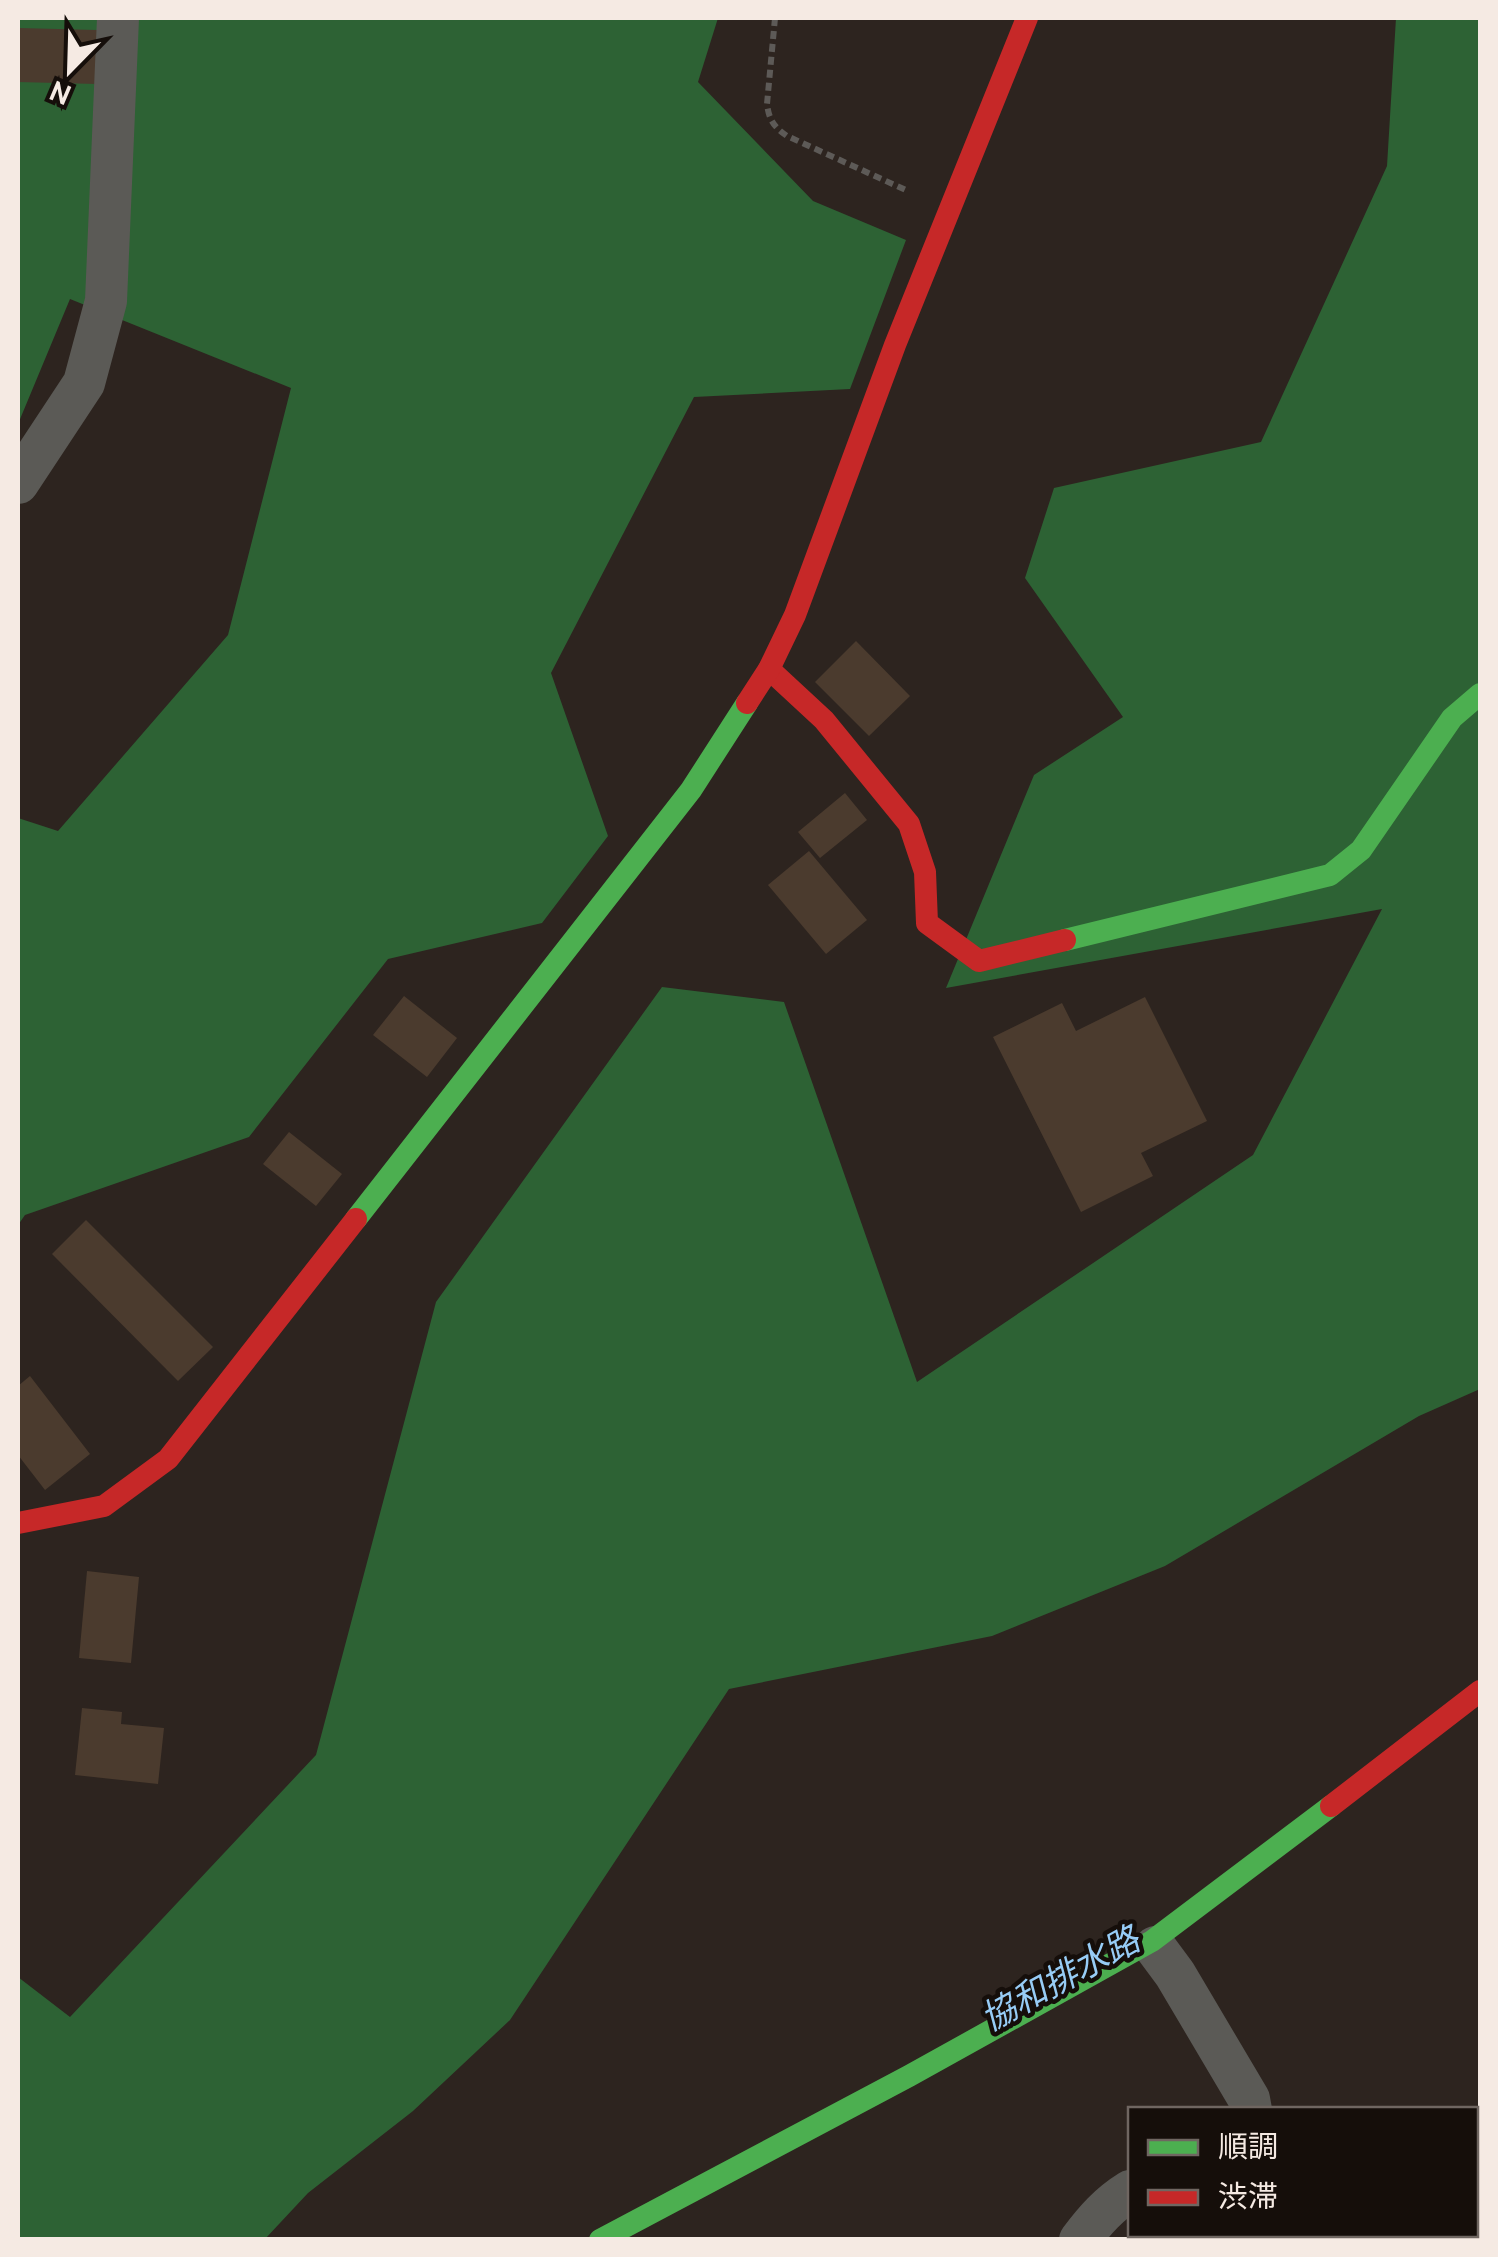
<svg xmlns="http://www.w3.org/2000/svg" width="1498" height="2257" font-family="Cabin,'Noto Sans JP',sans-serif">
<rect width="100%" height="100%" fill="#2d241f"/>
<g fill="#2d6234">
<path d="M18,18h700l-20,64 115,119 93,39 -56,149 -156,8 -143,276 57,163 -66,87 -154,36 -139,178 -224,78 -7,10v-407l40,13 170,-196 63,-247 -221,-89 -52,125z"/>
<path d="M1396,18h84v1371l-61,27 -254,150 -173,70 -263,53 -219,331 -97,91 -105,82 -43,46h-247v-262l52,40 246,-262 120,-453 226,-315 122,15 133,380 336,-227 129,-246 -436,79 88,-213 89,-58 -98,-139 29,-90 207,-46 126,-276z"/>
</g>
<g fill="#4b3b2e">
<path d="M18,28l79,2 -1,54 -78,-2z"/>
<path d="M856,641l54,55 -41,40 -54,-54z"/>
<path d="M845,793l22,27 -47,38 -22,-26z"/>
<path d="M809,851l58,69 -41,34 -58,-69z"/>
<path d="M404,996l53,42 -30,39 -54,-42z"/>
<path d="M1145,997l62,124 -66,32 12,23 -72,36 -88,-175 69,-34 14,28z"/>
<path d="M289,1132l53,42 -26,32 -53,-42z"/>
<path d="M86,1220l127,127 -35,34 -126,-127z"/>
<path d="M30,1376l60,78 -45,36 -27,-35v-69z"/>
<path d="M87,1571l52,6 -8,86 -52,-5z"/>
<path d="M82,1708l40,4 -1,12 43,4 -6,56 -83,-9z"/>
<rect x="1130" y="2234" width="82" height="6"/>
</g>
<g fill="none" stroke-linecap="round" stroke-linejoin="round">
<path stroke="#5d5a57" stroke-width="6" stroke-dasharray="8 5" stroke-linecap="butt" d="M775,18l-8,86c2,16 7,23 20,32l121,55"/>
<g stroke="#5b5a56" stroke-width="42">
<path d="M18,483l66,-100 22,-82 12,-283"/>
<path d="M1155,1947l20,27 74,125 2,11"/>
<path d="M1476,2139h4"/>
<path d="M1080,2240c15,-20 29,-36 50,-49"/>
</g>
<g stroke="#4caf50" stroke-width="22">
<path d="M1065,940l265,-65 31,-25 91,-132 28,-24"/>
<path d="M356,1219l335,-429 56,-87"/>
<path d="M600,2240l309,-164 243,-135 179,-135"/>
</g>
<g stroke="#c62828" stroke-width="22">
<path d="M769,669l55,51 85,104 16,48 2,51 52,38 86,-21"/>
<path d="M747,703l22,-34 26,-54 100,-270 132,-327"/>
<path d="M18,1523l86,-17 64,-47 188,-240"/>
<path d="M1331,1806l149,-115"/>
</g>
</g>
<g text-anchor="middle" stroke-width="9" stroke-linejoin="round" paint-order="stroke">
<g font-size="35" font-style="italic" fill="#97ccf6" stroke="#150e0a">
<text transform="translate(1060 1979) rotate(-29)" y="12">協和排水路</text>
</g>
</g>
<rect width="1498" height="2257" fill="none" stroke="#f5eae3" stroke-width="40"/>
<rect x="1128" y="2107" width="350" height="130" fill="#150e0a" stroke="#6f6661" stroke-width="2.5"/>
<rect x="1148" y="2140" width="50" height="15" fill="#4caf50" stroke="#6f6661" stroke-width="2.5"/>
<text x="1218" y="2157" font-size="30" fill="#f5eae3">順調</text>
<rect x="1148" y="2190" width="50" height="15" fill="#c62828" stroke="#6f6661" stroke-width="2.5"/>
<text x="1218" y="2207" font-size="30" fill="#f5eae3">渋滞</text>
<g transform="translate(70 70) rotate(203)" stroke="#150e0a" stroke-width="8" paint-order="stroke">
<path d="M0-8L18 38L0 25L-18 38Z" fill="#f5eae3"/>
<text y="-15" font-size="28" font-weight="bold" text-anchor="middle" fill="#f5eae3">N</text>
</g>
</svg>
